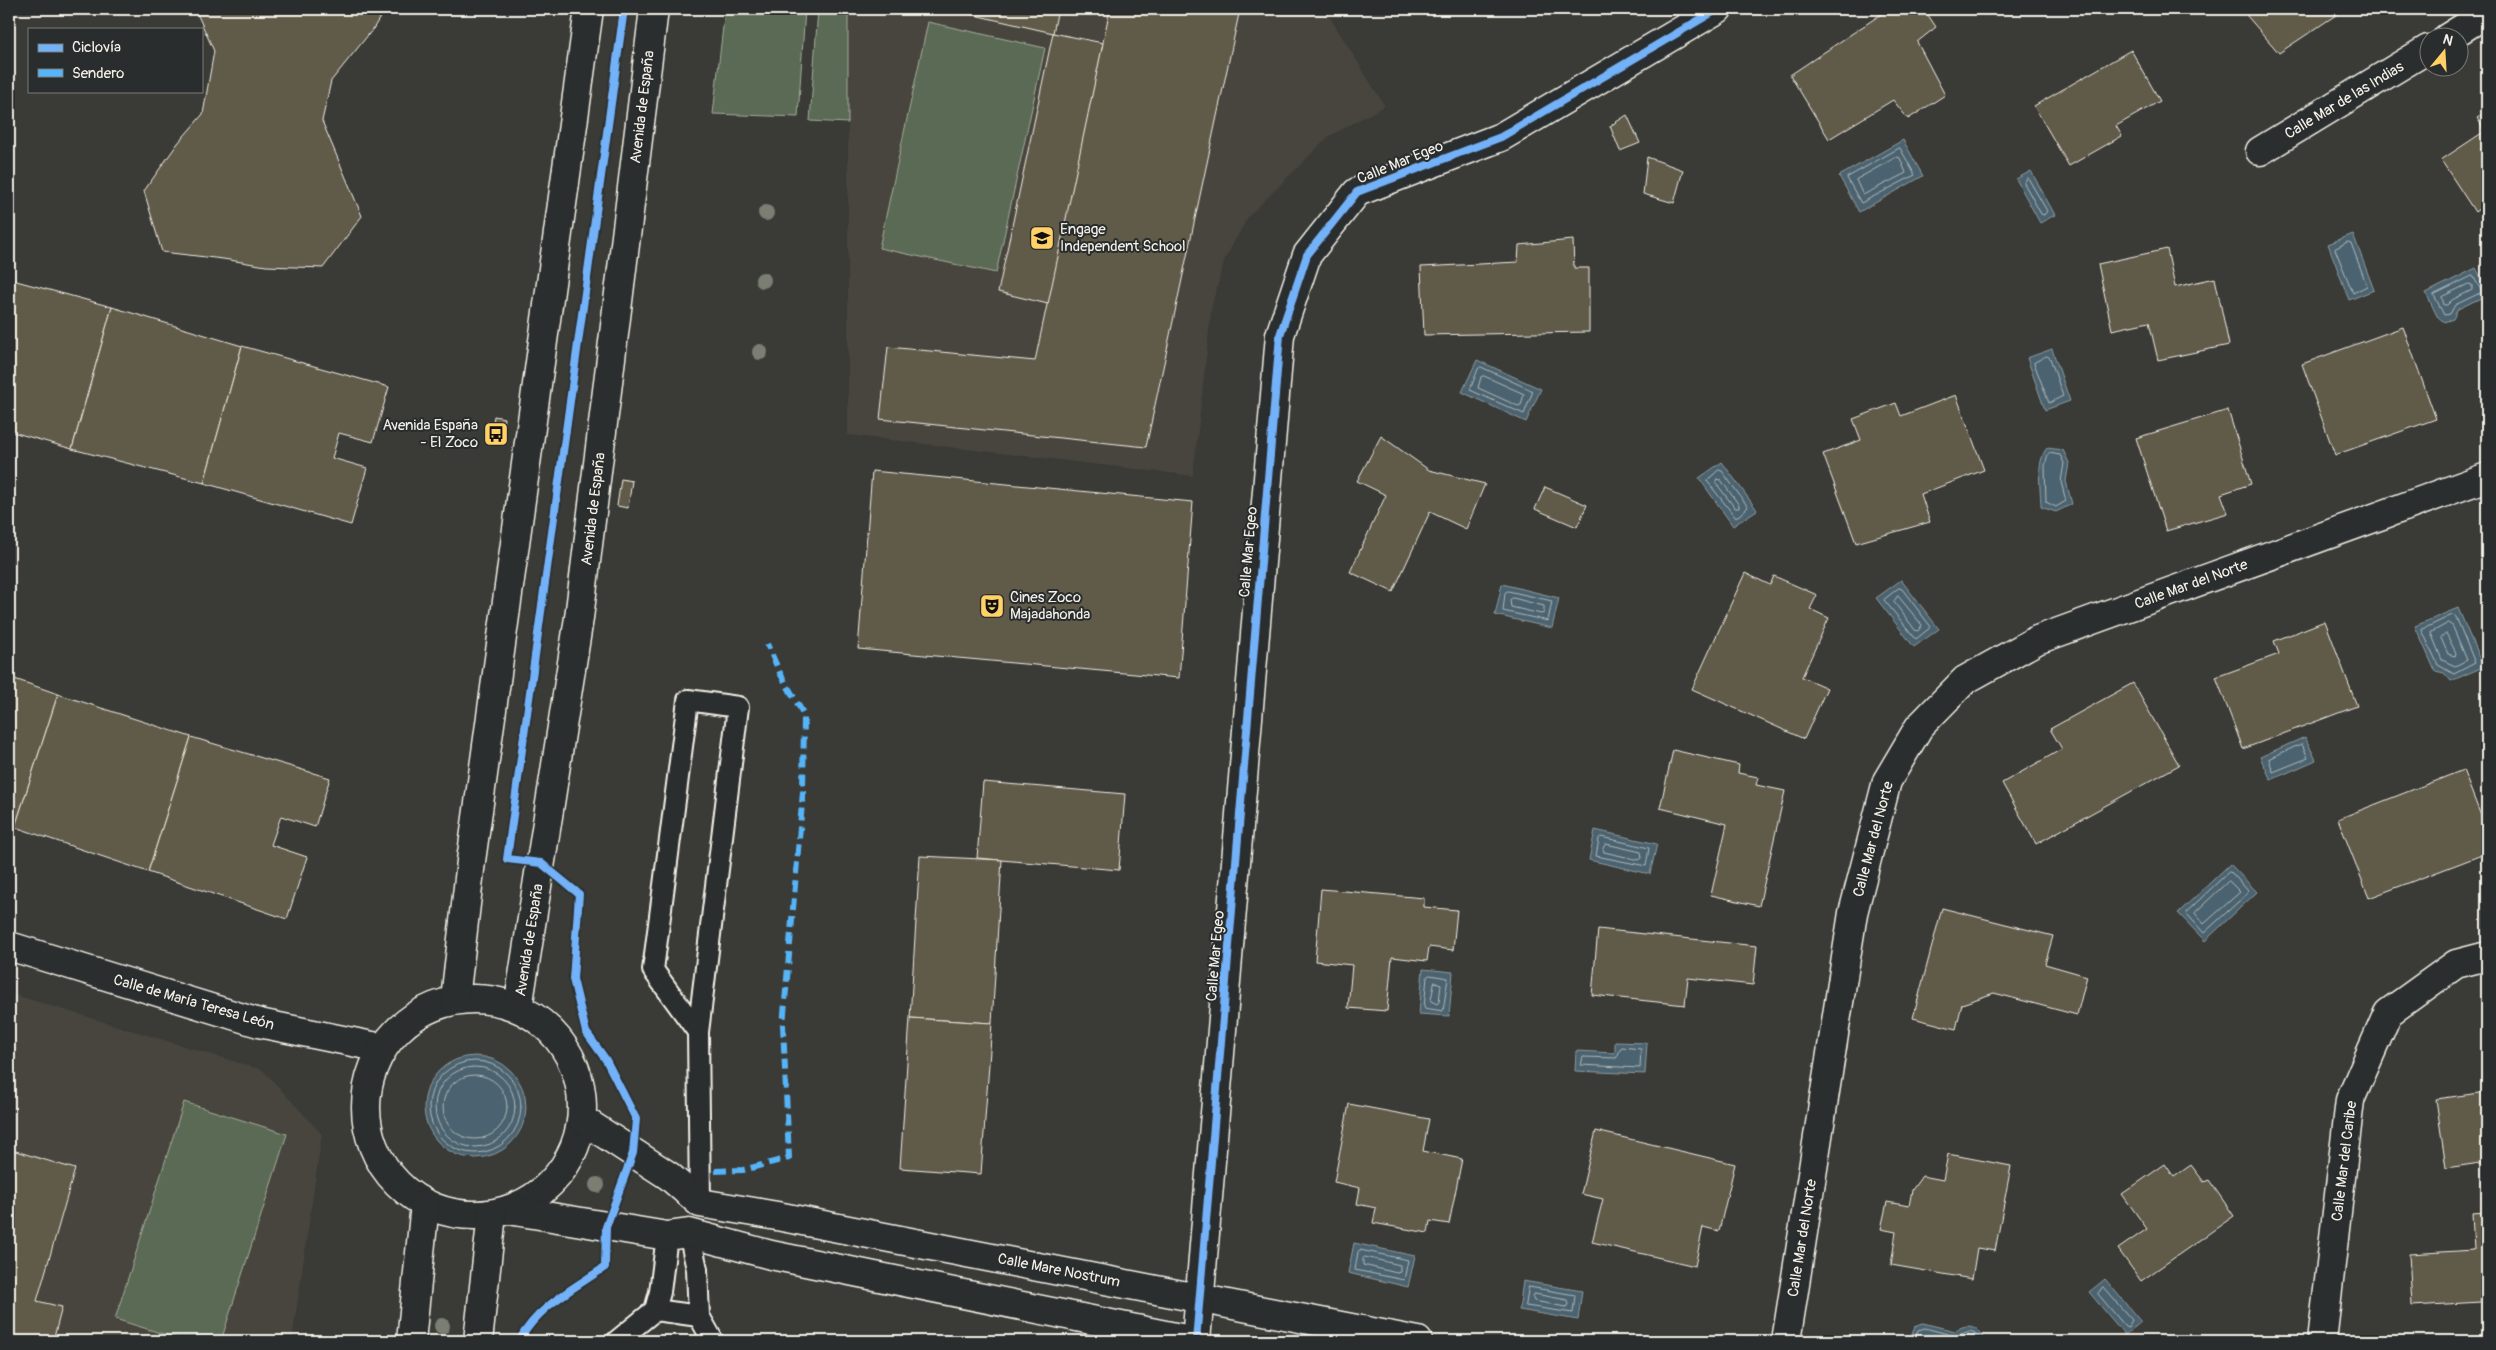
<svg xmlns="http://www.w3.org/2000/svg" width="2496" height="1350" font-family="Pangolin,sans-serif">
<rect width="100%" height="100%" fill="#3a3a36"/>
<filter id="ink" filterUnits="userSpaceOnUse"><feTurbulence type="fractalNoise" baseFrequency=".02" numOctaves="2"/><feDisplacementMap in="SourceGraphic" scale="10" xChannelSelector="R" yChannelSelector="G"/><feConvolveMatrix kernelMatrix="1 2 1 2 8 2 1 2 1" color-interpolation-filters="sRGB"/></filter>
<g filter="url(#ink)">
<g fill="#46443c">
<path d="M848,9h477l60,97 -57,31 -80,80 -23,42 -13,46 -19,171 -345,-41z"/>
<path d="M9,993l254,77 59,64 -30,207h-283z"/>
</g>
<g fill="#5a6b54" stroke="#a7ae9e">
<path d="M725,9h80l-7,108 -85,-3z"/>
<path d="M818,9h30v114l-38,-2z"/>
<path d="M928,22l117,26 -49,225 -117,-25z"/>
<path d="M184,1102l103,32 -66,207h-35l-71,-22z"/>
</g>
<g fill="#4b636f" stroke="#8f9c9f">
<path d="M1903,140l20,36 -64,36 -20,-36z"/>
<path d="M2031,171l24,44 -15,8 -24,-44z"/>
<path d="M2353,234l21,56 -25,10 -21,-56z"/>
<path d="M2476,268l11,21v6l-29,14 -5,10 -9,3 -7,-6 -11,-23z"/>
<path d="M2052,349l18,52 -25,9 -18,-52z"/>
<path d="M1477,360l64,29 -15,33 -64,-30z"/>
<path d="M2047,448l16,2 6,13 -3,18 6,23 -16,8 -15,-5c0,-17 -6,-44 6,-59z"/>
<path d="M1722,462l35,48 -24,16 -34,-48z"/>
<path d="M1901,580l38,49 -25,18 -38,-49z"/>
<path d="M1502,584l57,14 -7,30 -57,-13z"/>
<path d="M2458,608l25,59 -32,14 -7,-8 -9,-2 -20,-45z"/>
<path d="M2305,737l11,23 -45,20 -11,-23z"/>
<path d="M1595,830l62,14 -7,30 -61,-14z"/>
<path d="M2230,864l27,28 -52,49 -27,-28z"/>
<path d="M1423,969l30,3 -4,44 -30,-2z"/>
<path d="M1615,1042l32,1 -2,31 -70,-3 1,-20 39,2z"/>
<circle cx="475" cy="1107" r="51"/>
<path d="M1354,1243l61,13 -7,31 -60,-14z"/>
<path d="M2105,1279l36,43 -16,13 -36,-43z"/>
<path d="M1523,1281l59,10 -4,29 -59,-10z"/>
<path d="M1923,1323l32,8c14,-10 24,-4 31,10h-77l6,-15z"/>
</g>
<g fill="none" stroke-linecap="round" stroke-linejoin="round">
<g stroke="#b0b8b8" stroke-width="1">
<path d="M1900,148l15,27 -54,28 -14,-25z"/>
<path d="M1897,157l3,1 6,15 -43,22 -7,-15z"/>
<path d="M2028,178l19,33 -3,4 -3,-1 -17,-31z"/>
<path d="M2348,242l3,1 16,43 -14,7 -18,-44z"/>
<path d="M2473,276l9,16 -27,13 -5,9 -6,1 -10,-20z"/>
<path d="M2469,284l3,1v5l-20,10 -5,5h-3l-2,-8z"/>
<path d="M2047,356l3,2 13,38 -14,7 -15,-40z"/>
<path d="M1481,367l52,24 -9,23 -54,-24 8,-21z"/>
<path d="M1484,376l40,18 -3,11 -3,1 -40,-18 3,-11z"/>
<path d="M2049,453l11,2 4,8 -3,19 5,19 -10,6 -10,-5 -1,-36z"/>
<path d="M1719,470l3,1 26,36 -12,11 -29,-37z"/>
<path d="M1717,479l4,1 18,25v3h-4l-19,-25z"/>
<path d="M1899,588l3,1 29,38 -15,12 -32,-39z"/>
<path d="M1508,591l44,10 -4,20 -45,-10 2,-18z"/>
<path d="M1898,596l24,29 -4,6 -3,-1 -21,-28z"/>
<path d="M1513,598l31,8v7l-3,1 -30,-7 -1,-7z"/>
<path d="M2453,615l3,2 19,46 -21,11 -16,-9 -16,-35z"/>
<path d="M2449,623l3,2 15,35 -12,6 -13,-6 -11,-27z"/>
<path d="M2446,633l10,20 -1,3 -7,-2 -7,-16z"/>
<path d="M2302,744l6,14 -35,14 -4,-13z"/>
<path d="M1601,837l48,11 -3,18 -50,-10 3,-17z"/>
<path d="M1606,844l35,8 1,6 -3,2 -35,-8 -1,-3z"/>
<path d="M2229,872l3,1 17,19 -45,41 -18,-20z"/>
<path d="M2229,881l11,11 -36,32 -9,-11z"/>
<path d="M1430,975l18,3 -5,33 -19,-3 3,-31z"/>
<path d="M1435,982l6,2 -2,18 -2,2 -6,-3z"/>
<path d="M1622,1047l19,2 -1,19 -59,-3 2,-8 33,1z"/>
<circle cx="475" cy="1107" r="46"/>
<circle cx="475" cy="1107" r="40"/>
<circle cx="475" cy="1107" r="32"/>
<path d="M1360,1250l48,10 -4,20 -49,-10 3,-18z"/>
<path d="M1365,1257l35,8v7l-3,1 -34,-8v-6z"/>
<path d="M1529,1287l46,8 -2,18 -47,-7z"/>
<path d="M2103,1287l29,33 -4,7 -3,-1 -27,-32z"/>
<path d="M1535,1294l32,6 1,5 -2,2 -32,-6 -2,-5z"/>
<path d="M1914,1341l4,-11 7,-2 30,8 15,-5 5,2 6,8"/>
</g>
</g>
<g fill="#615a4a" stroke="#f4f1e8">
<path d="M195,9h190l-12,20 -42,52 -9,40 40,95 -39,52 -57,-2 -43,-7 -61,-7 -18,-61 34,-48 25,-29 11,-63z"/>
<path d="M948,9h110l-5,24z"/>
<path d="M1110,9h130l-94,438 -266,-28 8,-72 147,14z"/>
<path d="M1889,9h35l12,18 -19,15 28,53 -37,24 -15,-19 -64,39 -39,-64z"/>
<path d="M2241,9h104l-66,44z"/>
<path d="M1053,33l50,10 -55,261 -50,-12z"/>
<path d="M2131,50l29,51 -44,25 6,10 -53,30 -35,-60z"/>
<path d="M2487,111v92l-12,9 -34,-52 44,-29 -8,-13z"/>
<path d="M1627,115l13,28 -20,8 -10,-25z"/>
<path d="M1647,157l36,13 -9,33 -31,-9z"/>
<path d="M1573,240l1,28h15v64l-165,3 -3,-68 97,-5 1,-17z"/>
<path d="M2167,249l8,38 40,-9 14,67 -71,15 -9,-38 -37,8 -14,-66z"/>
<path d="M9,279l103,28 -40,142 -63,-18z"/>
<path d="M112,307l130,39 -38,137 -132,-34z"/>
<path d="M2403,327l33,92 -101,36 -33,-91z"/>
<path d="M242,346l147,41 -16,55 -34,-9 -7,25 35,10 -16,57 -147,-42z"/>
<path d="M1956,395l28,75 -63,24 9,28 -74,21 -33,-89 38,-14 -8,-21 43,-16 5,13z"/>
<path d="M2228,410l23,74 -30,10 7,19 -62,18 -30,-93z"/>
<path d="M494,416l10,2 -4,26 -10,-2z"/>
<path d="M1381,436l48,34 56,14 -19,45 -36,-17 -37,80 -43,-20 36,-77 -29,-14z"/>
<path d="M872,471l321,31 -14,176 -321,-29z"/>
<path d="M621,479l11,2 -4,27 -11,-2z"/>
<path d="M1545,487l42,18 -10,22 -42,-18z"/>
<path d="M1745,573l25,12 4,-9 43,19 -7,14 19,9 -27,59 25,11 -23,51 -112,-50z"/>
<path d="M2325,621l32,85 -114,43 -27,-72 63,-23 -5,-13z"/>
<path d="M9,677l49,17 -43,133 -6,-2z"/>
<path d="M2133,683l46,82 -143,79 -34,-61 60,-34 -12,-20z"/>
<path d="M58,694l133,43 -43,135 -133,-45z"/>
<path d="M191,737l139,41 -15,49 -34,-11 -10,29 36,12 -20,62 -139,-47z"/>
<path d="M1673,750l66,15 -1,8 20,4 -2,8 29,6 -26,115 -48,-11 16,-71 -67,-16z"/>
<path d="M2463,770l24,61v22l-118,45 -31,-79z"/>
<path d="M983,782l142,12 -6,76 -142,-12z"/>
<path d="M920,856l82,4 -10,163 -82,-5z"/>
<path d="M1321,889l103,9v9l33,3 -4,40 -24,-3 -2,14 -35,-4 -5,54 -39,-3 4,-43 -37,-4z"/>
<path d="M1942,908l111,28 -8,28 42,12 -10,39 -83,-22 -32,11 -6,25 -43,-11z"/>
<path d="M1598,929l159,17 -4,39 -65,-7 -3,27 -93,-10z"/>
<path d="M910,1018l82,5 -11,151 -81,-6z"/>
<path d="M2487,1092v70l-41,6 -10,-69z"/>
<path d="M1349,1104l80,15 -6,32 39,8 -13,65 -19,-3 -2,12 -55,-10 3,-15 -19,-4 3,-16 -26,-6z"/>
<path d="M1596,1131l139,33 -16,67 -16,-4 -8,39 -103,-24 11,-43 -22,-5z"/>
<path d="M9,1149l66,20 -38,132 25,6 -9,34h-44z"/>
<path d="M1948,1154l63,12 -16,85 -18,-3 -5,31 -81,-14 5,-33 -15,-3 6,-27 22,4 3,-16 10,-14 21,4z"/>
<path d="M2165,1164l9,13 17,-12 13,17 5,-2 25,36 -93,65 -23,-32 29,-20 -25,-35z"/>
<path d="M2487,1212v79h-7l1,11 -69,4 -3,-52 65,-4 -2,-37z"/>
</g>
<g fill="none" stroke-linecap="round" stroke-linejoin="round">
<defs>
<g id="lane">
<path d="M698,1032l-45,-62 35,-270 50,7 -40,325 2,171"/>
<path d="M689,1233l8,36 2,47 14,25"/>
<path d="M655,1310l44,6"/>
<path d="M617,1341l38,-31 5,-18 7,-56"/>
</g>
<g id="street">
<path d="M2447,38l40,-25"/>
<path d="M2260,151l168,-102"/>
<path d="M9,946l250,77 123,25"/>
<circle cx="474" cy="1107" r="108"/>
<path d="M455,999l16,-138 118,-852"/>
<path d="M518,1008l61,-390 75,-609"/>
<path d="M583,1120l86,56 31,27 77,13 641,125"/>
<path d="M509,1210l158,26 22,-3 82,22 424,86"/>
<path d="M411,1341l14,-137"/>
<path d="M478,1341l14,-127"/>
<path d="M1196,1341l84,-1006 27,-80 50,-63 144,-55 217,-128"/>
<path d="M1786,1341l67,-428 34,-132 32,-54 46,-47 72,-40 450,-163"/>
<path d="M2322,1341l28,-241 38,-87 68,-49 31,-8"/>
</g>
</defs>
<use href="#lane" stroke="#f4f1e8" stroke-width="24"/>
<use href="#street" stroke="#f4f1e8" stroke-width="31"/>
<use href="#lane" stroke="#2a2d2e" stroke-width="20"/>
<use href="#street" stroke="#2a2d2e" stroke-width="28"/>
<path stroke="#56b5f8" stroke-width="6" stroke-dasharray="12 6" stroke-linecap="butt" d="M715,1171l28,-1 46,-12 -6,-133 20,-233 1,-77 -24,-42 -13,-29"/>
<defs>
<g id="cycleway">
<path d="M519,1341c19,-35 54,-52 86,-74l1,-40 27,-74 3,-34 -30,-59 -20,-28 -13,-53 6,-85 -38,-31 -34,-4 117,-850"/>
<path d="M1196,1341l84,-1006 27,-80 50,-63 144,-55 217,-128"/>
</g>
</defs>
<use href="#cycleway" stroke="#2a2d2e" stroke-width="11"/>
<use href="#cycleway" stroke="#73b2f8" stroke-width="8"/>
</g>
<g fill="#7a7e73">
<circle cx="766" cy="213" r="8"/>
<circle cx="763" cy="280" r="8"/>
<circle cx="760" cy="352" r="8"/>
<circle cx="597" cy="1185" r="8"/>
<circle cx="442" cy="1326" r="8"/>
</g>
</g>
<defs>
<symbol id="school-square" viewBox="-11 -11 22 22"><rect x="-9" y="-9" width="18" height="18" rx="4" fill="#ffd166" stroke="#2a2d2e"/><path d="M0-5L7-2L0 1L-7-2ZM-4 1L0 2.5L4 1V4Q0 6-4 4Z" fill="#111"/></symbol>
<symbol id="bus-square" viewBox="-11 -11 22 22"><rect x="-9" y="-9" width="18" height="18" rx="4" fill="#ffd166" stroke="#2a2d2e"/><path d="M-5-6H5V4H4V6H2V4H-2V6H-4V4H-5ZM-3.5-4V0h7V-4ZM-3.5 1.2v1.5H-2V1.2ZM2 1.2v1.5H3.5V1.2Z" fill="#111"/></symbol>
<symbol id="theatre-square" viewBox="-11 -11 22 22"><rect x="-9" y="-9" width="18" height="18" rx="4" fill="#ffd166" stroke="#2a2d2e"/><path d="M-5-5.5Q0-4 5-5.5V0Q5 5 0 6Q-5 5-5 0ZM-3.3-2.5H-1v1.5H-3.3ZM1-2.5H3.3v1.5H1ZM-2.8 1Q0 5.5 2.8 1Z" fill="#111"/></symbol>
</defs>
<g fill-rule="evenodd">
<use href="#school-square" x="1028" y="224" width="28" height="28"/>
<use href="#bus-square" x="482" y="420" width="28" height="28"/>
<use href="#theatre-square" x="978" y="592" width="28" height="28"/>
</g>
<g text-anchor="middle" stroke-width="4" stroke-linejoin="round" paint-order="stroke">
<g font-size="15" fill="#f4f1e8" stroke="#2a2d2e">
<text transform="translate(2344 100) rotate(-31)" y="5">Calle Mar de las Indias</text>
<text transform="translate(642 107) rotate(-83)" y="5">Avenida de España</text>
<text transform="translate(1400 162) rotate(-22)" y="5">Calle Mar Egeo</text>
<text transform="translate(593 509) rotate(-83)" y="5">Avenida de España</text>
<text transform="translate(1248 552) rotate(-85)" y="5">Calle Mar Egeo</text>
<text transform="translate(2191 584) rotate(-20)" y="5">Calle Mar del Norte</text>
<text transform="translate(1873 839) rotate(-75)" y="5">Calle Mar del Norte</text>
<text transform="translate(529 940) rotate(-81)" y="5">Avenida de España</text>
<text transform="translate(1215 956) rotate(-85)" y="5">Calle Mar Egeo</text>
<text transform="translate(194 1002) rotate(16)" y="5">Calle de María Teresa León</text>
<text transform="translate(2344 1161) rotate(-83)" y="5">Calle Mar del Caribe</text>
<text transform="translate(1802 1238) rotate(-81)" y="5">Calle Mar del Norte</text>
<text transform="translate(1059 1270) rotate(11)" y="5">Calle Mare Nostrum</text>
</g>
<g font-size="15" fill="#f4f1e8" stroke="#2a2d2e" text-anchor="start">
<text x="1060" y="234">Engage<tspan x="1060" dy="17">Independent School</tspan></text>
<text x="478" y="430" text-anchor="end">Avenida España<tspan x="478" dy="17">- El Zoco</tspan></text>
<text x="1010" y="602">Cines Zoco<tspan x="1010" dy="17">Majadahonda</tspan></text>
</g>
</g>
<rect width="2496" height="1350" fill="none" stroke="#2a2d2e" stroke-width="30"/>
<rect x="15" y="15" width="2466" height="1320" fill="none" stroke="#f4f1e8" stroke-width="2" filter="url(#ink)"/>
<rect x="28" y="28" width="175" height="65" fill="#2a2d2e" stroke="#7b7b78"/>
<rect x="38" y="44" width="25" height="8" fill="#73b2f8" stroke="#7b7b78"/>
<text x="72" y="52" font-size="15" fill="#f4f1e8">Ciclovía</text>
<rect x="38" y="69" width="25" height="8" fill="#56b5f8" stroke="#7b7b78"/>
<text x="72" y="78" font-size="15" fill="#f4f1e8">Sendero</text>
<g transform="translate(2444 52) rotate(18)"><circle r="24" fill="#2a2d2e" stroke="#7b7b78"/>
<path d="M0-4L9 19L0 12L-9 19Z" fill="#ffd166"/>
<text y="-8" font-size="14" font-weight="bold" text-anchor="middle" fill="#f4f1e8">N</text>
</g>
</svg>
